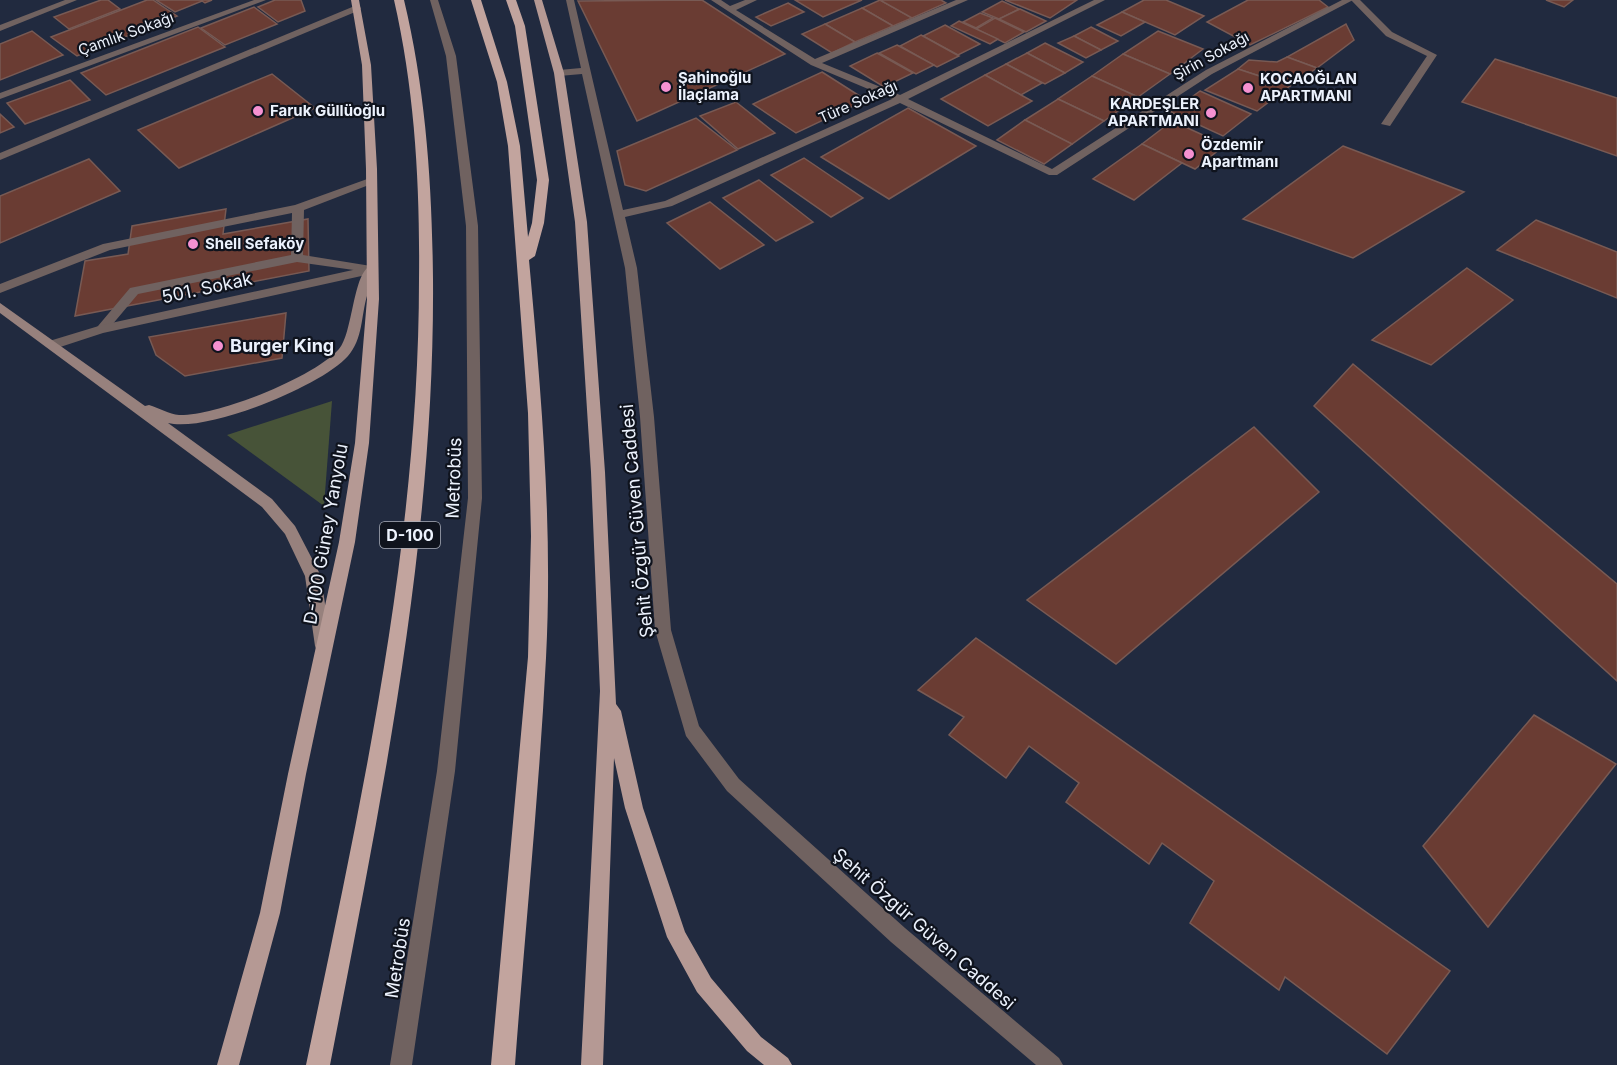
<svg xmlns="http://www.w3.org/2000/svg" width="1617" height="1065" font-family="Inter,sans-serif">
<rect width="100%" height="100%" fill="#212a3f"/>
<path fill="#475338" d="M332,401l-8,105 -97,-71z"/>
<g fill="#6a3c33" stroke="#785a54" stroke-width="1.5">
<path d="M101,0h7l12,9 -51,20 -15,-12z"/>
<path d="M147,0h6l24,16 -100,40 -26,-19z"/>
<path d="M156,0h56l-7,3 -3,-2 -27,11z"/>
<path d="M275,0h26l4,11 -27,11 -20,-15z"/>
<path d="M702,0l83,54 -148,67 -59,-120z"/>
<path d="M795,0h67l-39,17z"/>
<path d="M880,0l32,18 -19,8 -31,-18z"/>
<path d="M880,0h61l5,3 -34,15z"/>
<path d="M1005,0h72l-27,18z"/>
<path d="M1144,0h22l38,16 -29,19 -53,-23z"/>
<path d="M1248,0h71l9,7 -78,38 -43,-23z"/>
<path d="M1546,0h27l-9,7z"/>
<path d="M1002,1l17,8 -20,10 -17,-7z"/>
<path d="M788,3l16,9 -33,14 -15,-9z"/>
<path d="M254,7l23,17 -52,21 -24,-17z"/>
<path d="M862,8l31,18 -38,16 -30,-18z"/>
<path d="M1020,9l26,12 -20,11 -27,-13z"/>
<path d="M1122,12l23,10 -24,14 -24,-11z"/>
<path d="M980,13l13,5 -17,10 -13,-6z"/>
<path d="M995,18l29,14 -19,11 -29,-14z"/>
<path d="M959,21l39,18 -8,5 -39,-18z"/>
<path d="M825,24l30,18 -23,11 -30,-19z"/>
<path d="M1346,24l8,16 -37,28 -30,-11z"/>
<path d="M945,25l35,19 -22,11 -35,-19z"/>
<path d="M198,27l27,20 -119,48 -25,-22z"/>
<path d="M1091,27l27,14 -17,9 -27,-14z"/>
<path d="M32,31l31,24 -63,25v-36z"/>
<path d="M1158,31l45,18 -33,25 -47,-20z"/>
<path d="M921,35l38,21 -22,11 -37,-21z"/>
<path d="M1074,36l27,14 -15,8 -28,-15z"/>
<path d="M1045,43l38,19 -18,11 -38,-20z"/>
<path d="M897,45l37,20 -18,9 -37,-21z"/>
<path d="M877,53l36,20 -29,14 -34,-21z"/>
<path d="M1027,53l38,20 -20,11 -39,-20z"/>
<path d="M1123,54l47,20 -32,23 -46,-21z"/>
<path d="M1287,57l30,11 -27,18 -52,-17 11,-9 28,2z"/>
<path d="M1495,59l122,39v58l-155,-54z"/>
<path d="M1006,64l36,19 -21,12 -36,-20z"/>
<path d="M1238,69l52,17 -33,25 -52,-21z"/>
<path d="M822,72l44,28 -70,33 -43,-29z"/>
<path d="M272,74l43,34 -136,60 -41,-38z"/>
<path d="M985,75l36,20 11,6 -44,25 -47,-27z"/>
<path d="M1092,76l46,21 -34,24 -46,-22z"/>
<path d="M70,80l20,20 -65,24 -18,-21z"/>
<path d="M1200,91l51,23 -28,22 -52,-24z"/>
<path d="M1058,99l46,22 -32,23 -47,-24z"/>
<path d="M736,102l39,31 -37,16 -38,-33z"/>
<path d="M908,108l68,38 -87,53 -68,-42z"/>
<path d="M0,114l14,13 -14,6z"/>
<path d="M696,118l41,32 -91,41 -21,-6 -8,-34z"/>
<path d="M1025,120l47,24 -28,20 -47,-24z"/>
<path d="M1172,121l53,24 -30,24 -53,-25z"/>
<path d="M1142,144l40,19 -48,37 -41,-21z"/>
<path d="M1343,146l121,46 -111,66 -110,-39z"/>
<path d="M804,158l59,40 -32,19 -60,-42z"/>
<path d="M89,159l31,32 -120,52v-47z"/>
<path d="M759,180l54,42 -37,19 -53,-43z"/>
<path d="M710,202l54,43 -44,24 -53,-46z"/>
<path d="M226,209l-3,25 85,-15 1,52 -234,45 10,-55 43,-7 4,-28z"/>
<path d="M1536,220l81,32v46l-120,-48z"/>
<path d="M1467,268l46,32 -82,65 -59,-25z"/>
<path d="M286,313l-4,45 -97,18 -29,-21 -7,-18z"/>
<path d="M1353,364l264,220v97l-303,-275z"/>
<path d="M1254,427l65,65 -203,172 -89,-64z"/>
<path d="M976,638l474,333 -63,83 -102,-77 -6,13 -89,-67 24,-42 -52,-38 -13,21 -83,-62 13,-19 -50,-37 -23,32 -57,-43 15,-18 -46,-27z"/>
<path d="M1534,715l82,49 -128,163 -65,-81z"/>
</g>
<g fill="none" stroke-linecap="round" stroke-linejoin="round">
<g fill="#706260" fill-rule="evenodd">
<path d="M430,0h8l18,56 22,170 4,272 -27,273 -43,294h-22l47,-294 31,-273 -2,-272 -20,-170z"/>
<path d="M1351,0h9l32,32 45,23 -47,71 -9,-2 46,-68 -41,-20z"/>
<path d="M370,178l5,3 -1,2 -70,27 -1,45 68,11 4,1v6l-78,-11 -159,32 -32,38h-8l-2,-3 2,-3 32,-38 161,-33 1,-42 -182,37 -110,43v-9l103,-40 192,-39z"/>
</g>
<g fill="#706260" fill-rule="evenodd">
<path d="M65,0h12l-77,31v-6z"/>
<path d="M254,0h12l-266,99v-6z"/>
<path d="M566,0h8l49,210 42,-9 227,-102 -81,-34 -100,-65h10l9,6 15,-6h12l-21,10 79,49 141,-59h12l-146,63 78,32 194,-95h11l-197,99 144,70 154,-99 136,-70h11l-141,74 -155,101h-8l-149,-72 -228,103 -47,11 12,51 17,149 17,213 28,96 40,53 166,149 154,130 4,7h-27l-145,-123 -164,-151 -41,-55 -31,-106 -15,-213 -15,-149 -43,-194 -23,2 -5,-3 5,-3 22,-2z"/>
<path d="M357,5l4,3 -1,2 -360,150v-7z"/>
<path d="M371,266l4,1v6l-272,60 -52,17 -6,-5 1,-3 56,-17z"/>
</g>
<path fill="#97817d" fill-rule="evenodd" d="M371,266l6,4c-3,9 -7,17 -10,26 -6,20 -4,43 -19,60 -26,30 -142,77 -180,67l104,76 23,27 26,50 10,70 -2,5 -6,2 -6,-2 -2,-5 -10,-70 -20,-42 -23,-27 -262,-194v-10l145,103 4,-1c10,3 20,9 30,10 38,1 134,-37 160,-66 14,-15 14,-78 32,-83z"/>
<g fill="#b59994" fill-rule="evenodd">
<path d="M351,0h8l12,65 6,104 2,130 -10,144 -14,99 -49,232 -26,139 -41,152h-22l43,-152 28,-139 51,-232 16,-99 12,-144 -1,-130 -4,-104z"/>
<path d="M534,0h8l22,73 23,149 18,250 11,232 5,7 22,97 42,124 26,46 50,59 27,21 4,7h-28l-17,-14 -50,-59 -30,-55 -42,-129 -11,-50 -11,307h-22l19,-374 -9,-219 -16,-250 -21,-149z"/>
</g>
<g fill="#c2a49e" fill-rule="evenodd">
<path d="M394,0h10c22,92 28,185 29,279 2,265 -53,527 -103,786h-24c54,-258 113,-521 113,-786 1,-94 -4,-187 -25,-279z"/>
<path d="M471,0h10l26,82 13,64 8,91 4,-14 5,-43 -22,-154 -9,-26h10l9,26 24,154 -5,43 -9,33 -6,4c12,132 24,265 17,398 -7,136 -21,272 -31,407h-24l37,-408 3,-121 -3,-123 -20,-267 -11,-64z"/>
</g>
</g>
<g fill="#f591d1" stroke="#0f131d" stroke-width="2">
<circle cx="666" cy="87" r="6"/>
<circle cx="1248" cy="88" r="6"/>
<circle cx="258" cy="111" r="6"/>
<circle cx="1211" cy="113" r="6"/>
<circle cx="1189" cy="154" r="6"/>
<circle cx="193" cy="244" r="6"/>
<circle cx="218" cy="346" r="6"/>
</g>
<g text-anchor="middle" stroke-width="4.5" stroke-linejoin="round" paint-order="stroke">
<g font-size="15" fill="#ecf2fd" stroke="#0f131d">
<text transform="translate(126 34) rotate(-20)" y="5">Çamlık Sokağı</text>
<text transform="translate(1211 56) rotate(-29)" y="5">Şirin Sokağı</text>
<text transform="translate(858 102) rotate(-24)" y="5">Türe Sokağı</text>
</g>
<g font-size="15" font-weight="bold" fill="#ecf2fd" stroke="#0f131d" text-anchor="start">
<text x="678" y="83">Şahinoğlu<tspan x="678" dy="17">İlaçlama</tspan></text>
<text x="1260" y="84">KOCAOĞLAN<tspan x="1260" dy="17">APARTMANI</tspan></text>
<text x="1199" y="109" text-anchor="end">KARDEŞLER<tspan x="1199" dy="17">APARTMANI</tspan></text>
<text x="270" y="116">Faruk Güllüoğlu</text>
<text x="1201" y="150">Özdemir<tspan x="1201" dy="17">Apartmanı</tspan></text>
<text x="205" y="249">Shell Sefaköy</text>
</g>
<rect fill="#0f131d" stroke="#aaafba" stroke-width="1.5" x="380" y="522" width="60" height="26" rx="4.5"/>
<g font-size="16" font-weight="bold" fill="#ecf2fd">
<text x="410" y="541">D-100</text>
</g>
<g font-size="18" fill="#ecf2fd" stroke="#0f131d">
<text transform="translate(207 288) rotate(-12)" y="6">501. Sokak</text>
<text transform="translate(454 478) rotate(-88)" y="6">Metrobüs</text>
<text transform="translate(637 521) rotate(-95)" y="6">Şehit Özgür Güven Caddesi</text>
<text transform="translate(326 534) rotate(-80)" y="6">D-100 Güney Yanyolu</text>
<text transform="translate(924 929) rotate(41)" y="6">Şehit Özgür Güven Caddesi</text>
<text transform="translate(398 958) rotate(-81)" y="6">Metrobüs</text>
</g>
<g font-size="18" font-weight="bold" fill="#ecf2fd" stroke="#0f131d" text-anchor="start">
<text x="230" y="352">Burger King</text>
</g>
</g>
</svg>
